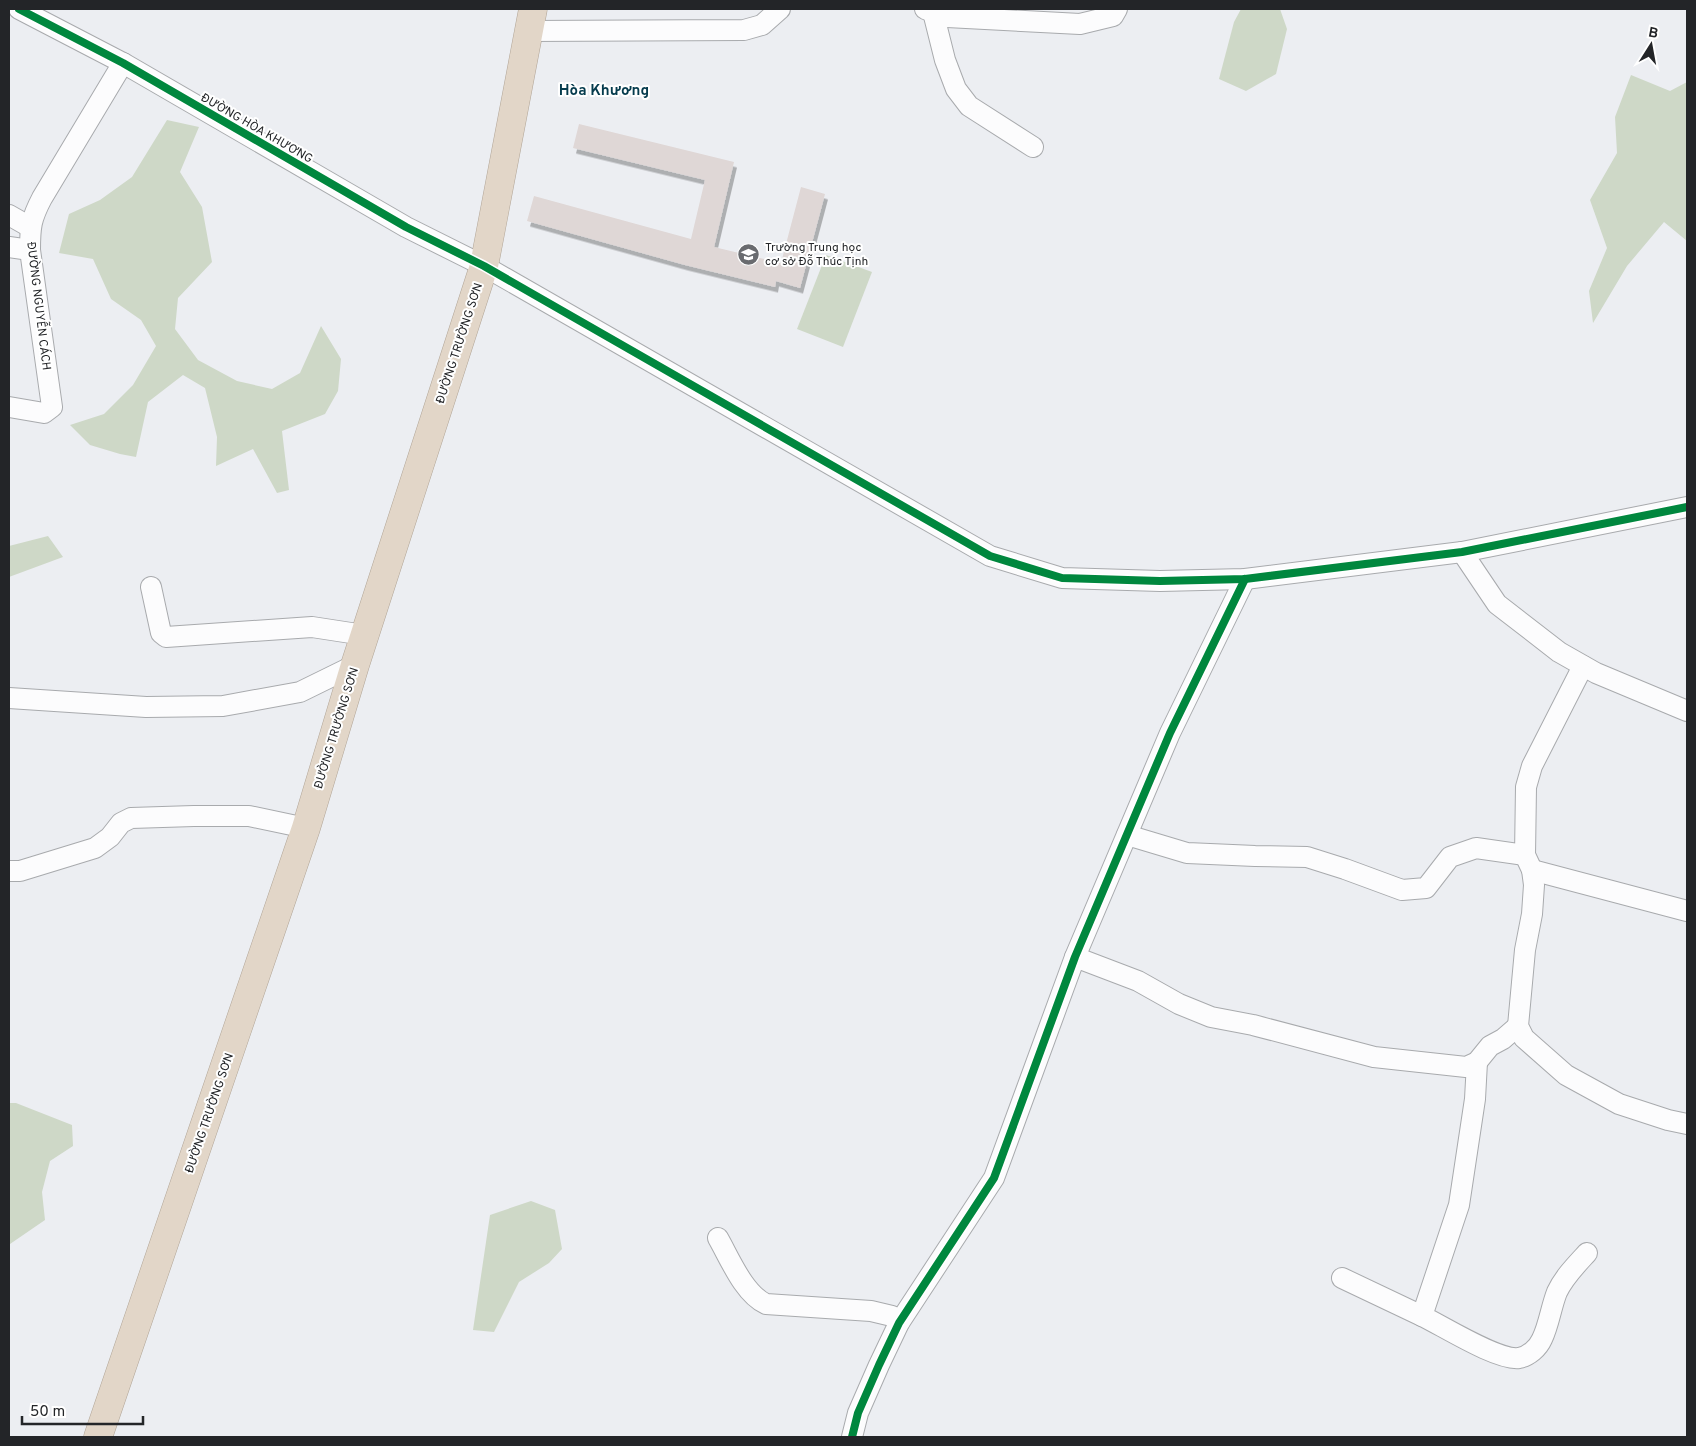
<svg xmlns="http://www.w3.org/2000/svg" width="1696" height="1446" font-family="Overpass,sans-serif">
<defs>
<filter id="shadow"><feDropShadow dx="3" dy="5.5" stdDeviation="0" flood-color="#0004"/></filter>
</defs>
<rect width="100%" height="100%" fill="#eceef2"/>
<g fill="#ced8c7">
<path d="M1241,9h39l7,20 -11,45 -30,17 -27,-12 15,-57z"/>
<path d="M1631,75l39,16 17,-9v159l-23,-19 -37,44 -34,57 -4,-32 18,-43 -17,-48 27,-47 -2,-36z"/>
<path d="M167,120l32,7 -19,45 22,35 10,55 -34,36 -3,31 23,31 39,21 35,8 28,-16 21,-47 20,33 -3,32 -13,23 -43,17 7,59 -12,3 -24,-44 -37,17 1,-29 -12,-49 -22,-13 -35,27 -12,55 -16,-3 -30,-9 -20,-20 34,-11 29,-29 23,-39 -15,-26 -30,-21 -18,-40 -34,-6 10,-39 31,-14 32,-23z"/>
<path d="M826,255l46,17 -29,75 -46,-18z"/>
<path d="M48,536l15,21 -54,20v-31z"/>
<path d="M9,1103h7l56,22 1,21 -23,15 -8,31 3,28 -35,24 -1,-2z"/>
<path d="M531,1201l24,9 7,39 -13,14 -30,19 -25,50 -21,-2 17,-115z"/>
</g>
<path fill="#dfd7d6" filter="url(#shadow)" d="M579,124l155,38 -20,85 67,16 20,-76 24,7 -25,94 -24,-7 -1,6 -90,-22 -158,-44 7,-25 157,43 14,-59 -132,-32z"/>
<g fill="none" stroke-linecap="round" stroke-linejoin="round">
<defs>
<g id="minor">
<path d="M19,9l104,54 283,164 78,39 506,290 72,22 98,3 85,-2 217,-27 225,-45"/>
<path d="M925,9l22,8 133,7 33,-8 4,-7"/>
<path d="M933,12l12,48 11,29 13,17 64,41"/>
<path d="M529,31l215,-1 18,-5 18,-16"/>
<path d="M9,215l21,12"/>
<path d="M9,247l21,3"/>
<path d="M9,407l35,6 8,-6 -22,-157c0,-23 1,-31 12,-52l81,-135"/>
<path d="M1462,552l35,52 62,48 37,21 91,38"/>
<path d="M151,587l10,46 5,4 146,-10 52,8"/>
<path d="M1583,666l-51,100 -6,21 -1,68 7,15 2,15 -2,29 -7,36 -7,76 6,12 42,37 53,29 49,16 19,4"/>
<path d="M9,698l137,9 77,-1 77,-14 55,-27"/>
<path d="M1127,835l60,18 68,3 52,1 38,12 57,21 24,-2 24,-31 26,-9 49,7"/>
<path d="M1532,870l155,41"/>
<path d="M9,871h11l75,-23 15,-11 11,-14 10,-5 63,-2h55l57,12"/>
<path d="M1075,957l63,24 41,23 32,13 42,8 121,32 92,10 11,-5 13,-16 13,-7 15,-13"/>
<path d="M1477,1062l-2,37 -16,106 -37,111c21,10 76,45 97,42 10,-2 19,-10 23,-19 7,-14 9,-32 15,-47 7,-15 19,-27 30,-39"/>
<path d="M718,1238c12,21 26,56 48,66l105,7 21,5 7,7"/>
<path d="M1342,1278l80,38"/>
<path d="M852,1437l6,-24 21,-48 20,-42 95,-145 81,-221 95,-224 75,-154"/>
</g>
<path id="highway" d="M98,1437l208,-609 49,-163 129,-399 49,-257"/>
</defs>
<use href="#minor" stroke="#a8aaad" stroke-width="22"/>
<use href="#highway" stroke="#b1a597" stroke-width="29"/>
<use href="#minor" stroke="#fcfcfd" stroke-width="20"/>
<use href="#highway" stroke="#e2d6c8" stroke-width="28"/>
<defs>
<g id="cycleway">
<path d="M19,9l104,54 283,164 78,39 506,290 72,22 98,3 85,-2 217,-27 225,-45"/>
<path d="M852,1437l6,-24 21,-48 20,-42 95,-145 81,-221 95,-224 75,-154"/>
</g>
</defs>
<use href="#cycleway" stroke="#fff" stroke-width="11"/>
<use href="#cycleway" stroke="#00873e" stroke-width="8"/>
</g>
<defs>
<symbol id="school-disc" viewBox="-11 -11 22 22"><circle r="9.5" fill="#696b6f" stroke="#fff"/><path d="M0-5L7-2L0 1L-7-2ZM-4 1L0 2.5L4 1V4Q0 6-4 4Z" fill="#fff"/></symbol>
</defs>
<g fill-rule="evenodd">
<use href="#school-disc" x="736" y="242" width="25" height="25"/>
</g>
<g text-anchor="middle" stroke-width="4" stroke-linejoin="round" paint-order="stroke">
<g font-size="12" fill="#232528" stroke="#fff">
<text transform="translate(257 128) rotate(30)" y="4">ĐƯỜNG HÒA KHƯƠNG</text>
<text transform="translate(39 306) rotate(83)" y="4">ĐƯỜNG NGUYỄN CÁCH</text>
<text transform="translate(459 343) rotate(-72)" y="4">ĐƯỜNG TRƯỜNG SƠN</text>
<text transform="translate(336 728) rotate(-73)" y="4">ĐƯỜNG TRƯỜNG SƠN</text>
<text transform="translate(209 1113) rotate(-71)" y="4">ĐƯỜNG TRƯỜNG SƠN</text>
</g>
<g font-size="12" fill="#232528" stroke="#fff" text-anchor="start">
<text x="765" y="251">Trường Trung học<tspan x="765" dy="14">cơ sở Đỗ Thúc Tịnh</tspan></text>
</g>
<g font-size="15" font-weight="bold" fill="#053b4d" stroke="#fff">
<text x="604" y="95">Hòa Khương</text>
</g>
</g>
<rect width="1696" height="1446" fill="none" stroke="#232528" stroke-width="20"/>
<g transform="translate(1651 45) rotate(11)" stroke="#ffffff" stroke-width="4" paint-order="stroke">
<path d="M0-4L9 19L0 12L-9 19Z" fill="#232528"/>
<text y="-8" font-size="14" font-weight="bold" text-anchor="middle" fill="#232528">B</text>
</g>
<path d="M22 1416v8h121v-8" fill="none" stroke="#232528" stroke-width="2.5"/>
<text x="30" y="1416" font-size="15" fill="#232528" stroke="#ffffff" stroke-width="4" paint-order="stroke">50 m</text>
</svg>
